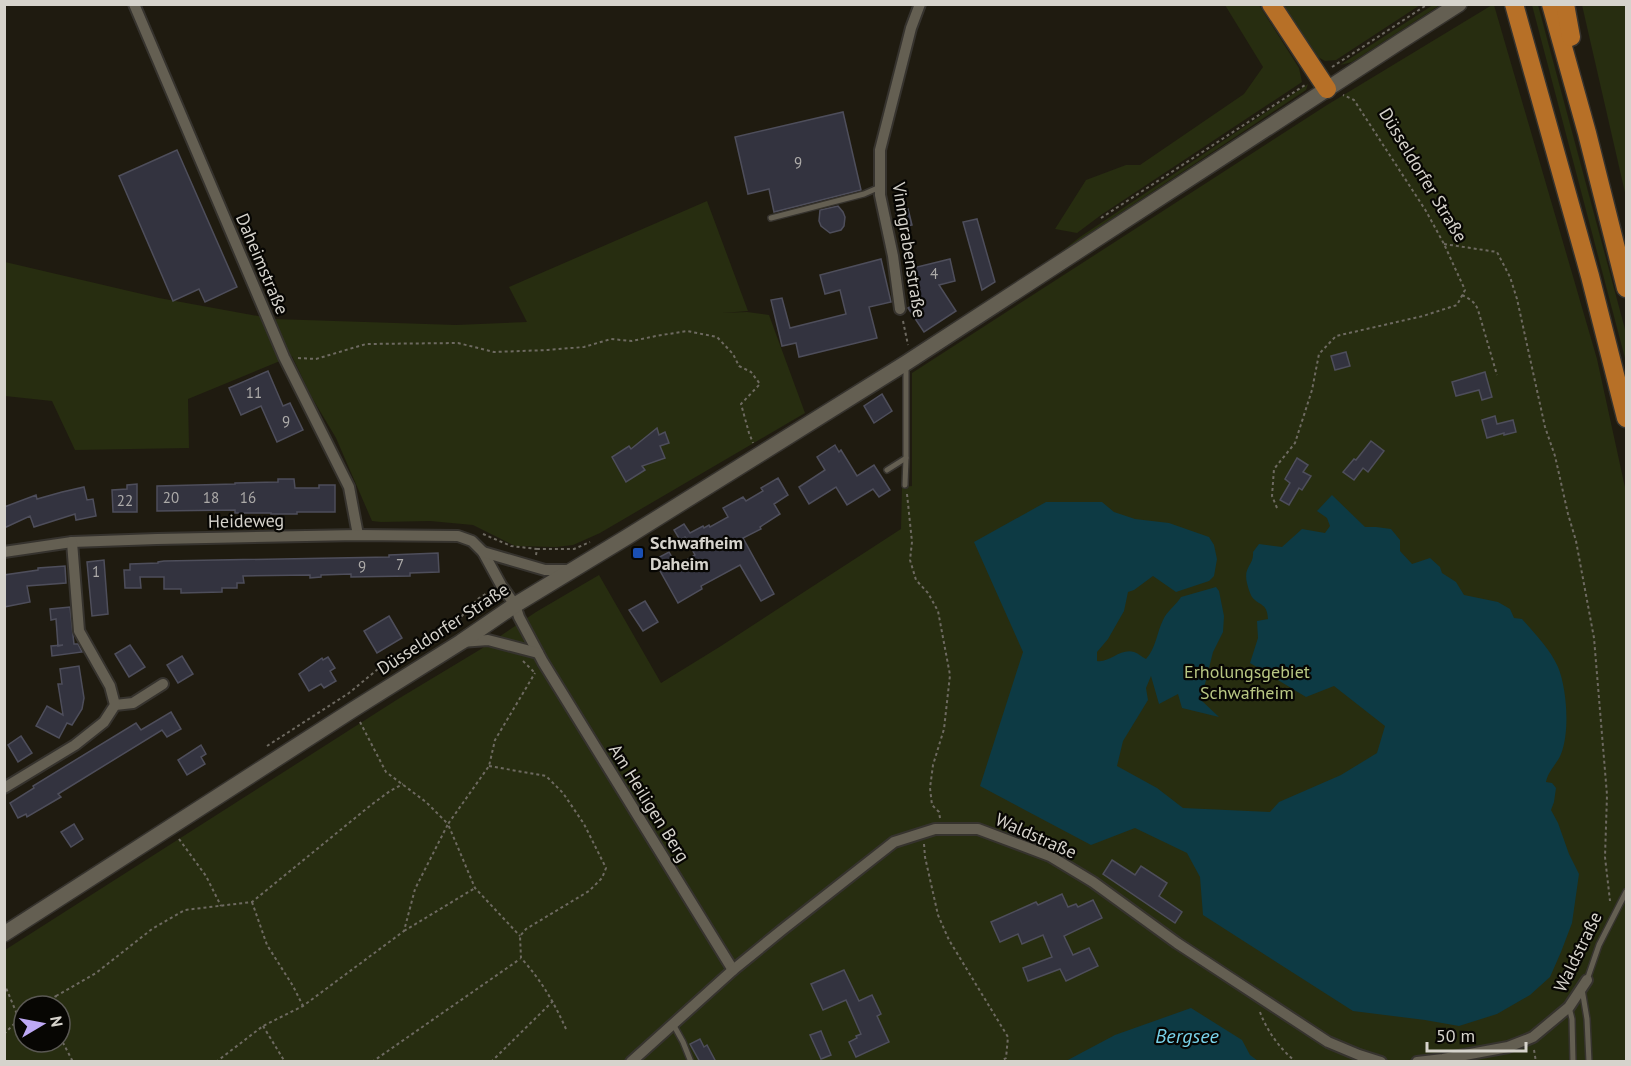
<svg xmlns="http://www.w3.org/2000/svg" width="1631" height="1066" font-family="'PT Sans',sans-serif">
<rect width="100%" height="100%" fill="#1f1b10"/>
<g fill="#272d10" fill-rule="evenodd">
<path d="M1225,5h34l40,63 3,14 -201,133 -24,18 -22,-4 31,-49 40,-15h14l104,-71 19,-27z"/>
<path d="M1283,5h137l-84,55 -11,1 -7,-4z"/>
<path d="M1433,5h7l-88,57 -12,3z"/>
<path d="M1492,5h2l103,354 29,133v569l-1621,1v-112l393,-251 83,-50 55,-37 63,-37 62,108 60,-37 180,-117 1,-42 10,-1v-113l415,-268zM24,1006h36v36h-36z"/>
<path d="M1532,5h6l88,328v29z"/>
<path d="M1582,5h44v192z"/>
<path d="M1308,84l-2,6 -249,165 23,-18z"/>
<path d="M707,201l41,110 -26,2 25,-1 22,3 36,98 -205,120 -27,12 -17,2 -41,-1 -42,-21 -43,-4 -49,1 -9,-1 -36,-83 -25,-42 -19,-40 -104,43 1,49 -114,2 -23,-49 -47,-5v-134l154,36 115,21 182,6 71,-3 -18,-35z"/>
</g>
<g fill="#0d3a44">
<path d="M1332,495l33,32h11l15,2 9,11v11l12,13 18,-6 10,9 2,6 14,9 8,13 34,7 12,7 4,9 8,1c13,15 28,30 36,48 9,22 12,65 3,87 -4,10 -13,17 -15,28l6,1 4,5 -2,14 -3,8 7,13 11,31 10,20 -7,49 -11,29 -11,25 -20,18 -33,19 -38,12 -34,-6 -72,-9 -150,-96 -3,-38 -13,-24 -52,-25 -44,17 -111,-59 43,-134 -49,-110 72,-40h56l12,10 21,7 34,4 40,14 5,8 3,14 -3,17 -5,5 -33,11 -23,-16 -19,14 -6,2 -4,19 -16,28 -11,13v9c13,2 23,-13 37,-9 4,1 8,5 12,7 10,-11 11,-27 17,-39 4,-9 13,-15 18,-23l35,-10 3,4 5,25 -1,16 -10,20 -12,48 18,17 -37,-9 -4,-14 -19,10 -8,-28 -5,12 2,12 -25,41 -6,25 40,22 26,20 87,4 9,-10 62,-27 36,-22 8,-27 -51,-40 -28,11 -56,-34 8,-25 -1,-17 11,-2c-1,-17 -8,-12 -16,-22 -2,-3 -4,-10 -5,-14 -4,-17 7,-17 6,-31l6,-8 23,3 20,-18 23,4 5,-7 -3,-8 -10,-7z"/>
<path d="M1191,1008l51,32 8,15 8,6h-192l49,-26z"/>
</g>
<g fill="#33333f" stroke="#4e4e5b" stroke-width="1.5">
<path d="M843,112l18,78 -87,22 -5,-23 -21,5 -13,-57z"/>
<path d="M177,150l60,137 -32,15 -6,-13 -26,12 -54,-125z"/>
<path d="M838,206l5,6 2,5 -1,9 -3,4 -11,3 -9,-7 -2,-5 1,-11z"/>
<path d="M908,209l4,16 -12,3 -4,-16z"/>
<path d="M977,219l18,63 -13,8 -19,-68z"/>
<path d="M881,259l10,43 -22,5 8,31 -78,19 -3,-14 -14,3 -11,-46 11,-2 8,30 56,-14 -6,-24 -15,4 -5,-19z"/>
<path d="M950,259l5,22 -16,4 17,26 -32,21 -16,-24 12,-8 -7,-32z"/>
<path d="M1346,352l4,14 -15,4 -4,-14z"/>
<path d="M268,371l15,35 7,-3 13,27 -26,12 -16,-36 -20,9 -12,-27z"/>
<path d="M1485,372l7,25 -10,3 -3,-10 -23,6 -4,-14z"/>
<path d="M882,394l10,17 -18,12 -10,-17z"/>
<path d="M1495,416l2,8 16,-4 3,12 -12,3v-2l-17,5 -5,-18z"/>
<path d="M657,428l2,7 6,-3 4,11 -9,3 5,12 -23,8 3,4 -19,12 -14,-25 17,-11 2,3z"/>
<path d="M1371,441l13,10 -16,21 -5,-4 -9,12 -11,-8 11,-13 2,1z"/>
<path d="M835,445l4,7 2,-2 16,26 17,-11 16,25 -11,7 -6,-8 -26,16 -11,-18 -27,17 -10,-17 26,-17 -8,-13z"/>
<path d="M1297,458l11,7 -5,7 8,4 -9,14 -3,-2 -10,17 -9,-5 10,-17 -5,-4z"/>
<path d="M778,478l10,17 -14,9 6,10 -20,13 1,2 -18,9 31,56 -13,7 -21,-36 -39,21 1,3 -24,14 -24,-43 15,-8 8,14 18,-11 -10,-18 -5,3 -6,-10 10,-6 6,9 13,-7 1,2 5,-3 1,2 18,-10 -5,-9 20,-11 3,4 17,-10 -2,-3z"/>
<path d="M278,479h16l1,9h24v-3h16v27h-38v2h-26v-1h-36v-3l-78,1v-25l78,-2v-1l43,-1z"/>
<path d="M137,484v28h-24l-1,-22 15,-1v-4z"/>
<path d="M84,487l3,13 6,-1 3,17 -20,4 -1,-6 -41,13 -4,-11 -26,12v-21l32,-12 1,4 25,-7z"/>
<path d="M438,553l1,19 -29,1v3l-59,1v-3l-30,1v2l-11,1v-3l-67,1 1,7h-7v5h-15v4l-41,1v-4h-17v-12h-24l1,11h-16l-1,-18h6v-6l28,-1v-1l6,-1 225,-4v-2z"/>
<path d="M104,560l4,54 -16,2 -5,-54z"/>
<path d="M65,566l1,17 -39,3 3,16 -26,5v-32l34,-5v-2z"/>
<path d="M645,601l13,21 -15,9 -14,-21z"/>
<path d="M70,607l4,37h4l4,8 -30,4 -1,-10 12,-1 -5,1 -2,-27 -5,1 -1,-11z"/>
<path d="M389,616l13,22 -25,15 -13,-22z"/>
<path d="M130,645l15,22 -16,10 -14,-23z"/>
<path d="M182,656l11,18 -15,9 -11,-18z"/>
<path d="M328,657l7,11 -5,3 6,10 -12,7 -3,-4 -12,7 -10,-17 23,-16 1,2z"/>
<path d="M79,666l5,32 -2,11 -10,16 -5,-2 -8,15 -23,-12 11,-20 16,9 -5,-31h4l-2,-15z"/>
<path d="M171,712l10,17 -14,8 -5,-7 -104,64 3,3 -34,20 -1,-3 -8,4 -8,-15 24,-15 -1,-2 103,-63 5,7z"/>
<path d="M21,736l11,17 -14,9 -10,-17z"/>
<path d="M201,745l5,9 -5,3 4,7 -18,11 -9,-15z"/>
<path d="M74,824l9,15 -12,8 -10,-15z"/>
<path d="M1112,860l23,15 6,-9 26,17 -8,13 23,16 -7,11 -72,-49z"/>
<path d="M1062,894l6,13 8,-3 2,3 15,-7 9,18 -38,18 9,19 16,-7 9,18 -32,15 -6,-12 -32,12 -5,-13 29,-11 -9,-22 -21,9 -4,-10 -18,8 -9,-20 45,-20 2,3z"/>
<path d="M844,970l15,31 13,-6 9,19 -4,2 12,26 -33,15 -7,-15 8,-4 -1,-2 5,-2 -15,-34 -23,10 -12,-26z"/>
<path d="M821,1031l10,24 -10,4 -11,-24z"/>
<path d="M700,1039l4,8 3,-2 9,17h-16l-10,-18z"/>
</g>
<g fill="none" stroke-linecap="round" stroke-linejoin="round">
<defs>
<g id="service">
<path d="M771,218l93,-24 16,-7"/>
<path d="M887,470l19,-12v-94"/>
<path d="M905,485l1,-27"/>
<path d="M1587,980l12,-35 27,-53"/>
<path d="M1582,989l5,30 2,43"/>
<path d="M1569,1007l3,12 1,43"/>
<path d="M673,1024l10,18 8,20"/>
</g>
<g id="minor">
<path d="M134,4l150,353 65,130 9,48"/>
<path d="M900,309l-7,-53 -13,-61v-45l31,-122 9,-24"/>
<path d="M4,552l68,-10 85,-3 201,-4 100,1 14,5 11,11 18,33 14,20 4,12 24,45 190,308"/>
<path d="M483,552l62,18h25"/>
<path d="M461,642l27,-2 50,13"/>
<path d="M115,705l18,-2 30,-19"/>
<path d="M4,788l71,-43 29,-23 11,-17 -5,-19 -31,-55 -7,-89"/>
<path d="M631,1062l102,-92 49,-40 112,-88 41,-13h43l72,27 43,26 84,61 151,99 31,13 22,7"/>
<path d="M1417,1062l26,-3 65,-12 18,-7 7,-3 36,-30 18,-27"/>
</g>
<path id="secondary" d="M4,934l350,-225 107,-67 54,-37 112,-68 279,-174 495,-322 58,-37"/>
<g id="motorway">
<path d="M1271,4l56,85"/>
<path d="M1514,4l76,272 36,142"/>
<path d="M1551,4l36,129 39,155"/>
<path d="M1565,4l6,33"/>
</g>
</defs>
<use href="#service" stroke="#36332e" stroke-width="8"/>
<use href="#minor" stroke="#36332e" stroke-width="14"/>
<use href="#secondary" stroke="#36332e" stroke-width="18"/>
<use href="#motorway" stroke="#36332e" stroke-width="21"/>
<g stroke="#6e6a61" stroke-width="2" stroke-dasharray="3 3" stroke-linecap="butt">
<path d="M1332,67l96,-63"/>
<path d="M1101,218l204,-133"/>
<path d="M1444,244l53,8 13,25 7,22 28,128 10,29 13,58 8,27 18,97 13,157 -2,62 5,44"/>
<path d="M1462,295c8,4 13,7 16,15l19,65"/>
<path d="M903,321l5,24"/>
<path d="M298,358l18,1 50,-15 92,-1 36,9 54,-2 36,-3 27,-8 21,2 24,-5 31,-5 30,6 16,17 6,12 12,6 9,12 -19,20 8,29 4,10"/>
<path d="M907,494l5,48 -2,18 6,20 12,13 10,18 12,64 -6,54 -11,36 -3,23 2,17 7,7 1,6"/>
<path d="M1277,508l-5,-12 2,-27 21,-26 17,-53 7,-36 17,-18 87,-20 34,-11 8,-15 -21,-46 -18,-33 -72,-111 -11,-5"/>
<path d="M483,534l28,12 26,3"/>
<path d="M536,555l1,-6h37l16,-7"/>
<path d="M523,661l11,11"/>
<path d="M360,722l26,50 40,30 22,22 41,-58 6,-26 40,-67"/>
<path d="M267,746l82,-53 29,-24 80,-49 21,-22 12,-7"/>
<path d="M489,766l57,10 17,17 21,31 22,44 -4,10 -13,13 -63,38 -6,7 1,22c20,22 33,44 45,71"/>
<path d="M179,839l27,37 15,30"/>
<path d="M924,844l1,13 13,58 11,25 59,97 -2,21 -6,4"/>
<path d="M252,902l15,43 26,41 10,20"/>
<path d="M404,931l71,-43"/>
<path d="M4,983l15,36"/>
<path d="M56,996l40,-23 56,-44 33,-19 67,-8 119,-97 19,-14 13,-7"/>
<path d="M39,1006l17,-10v10"/>
<path d="M1260,1012c7,19 20,37 36,50"/>
<path d="M263,1026l22,36"/>
<path d="M4,1034l15,-15 5,-4"/>
<path d="M60,1037l13,25"/>
<path d="M1534,1050l2,12"/>
<path d="M216,1062l47,-36 40,-20 101,-75 11,-42 33,-65 27,64 45,48"/>
<path d="M372,1062l148,-103"/>
<path d="M491,1062l62,-61"/>
</g>
<use href="#service" stroke="#645f52" stroke-width="5"/>
<use href="#minor" stroke="#645f52" stroke-width="10"/>
<use href="#secondary" stroke="#645f52" stroke-width="15"/>
<use href="#motorway" stroke="#b77027" stroke-width="18"/>
</g>
<rect fill="#1a4fb4" stroke="#070603" stroke-width="2" x="632" y="547" width="12" height="12" rx="3"/>
<g text-anchor="middle" stroke-width="4.5" stroke-linejoin="round" paint-order="stroke">
<g font-size="15" fill="#adaba9">
<text x="798" y="168">9</text>
<text x="934" y="279">4</text>
<text x="254" y="398">11</text>
<text x="286" y="427">9</text>
<text x="171" y="503">20</text>
<text x="211" y="503">18</text>
<text x="248" y="503">16</text>
<text x="125" y="506">22</text>
<text x="400" y="570">7</text>
<text x="362" y="572">9</text>
<text x="96" y="577">1</text>
</g>
<g font-size="18" fill="#d6d3cc" stroke="#070603">
<text transform="translate(1423 175) rotate(59)" y="6">Düsseldorfer Straße</text>
<text transform="translate(909 250) rotate(81)" y="6">Vinngrabenstraße</text>
<text transform="translate(262 264) rotate(67)" y="6">Daheimstraße</text>
<text transform="translate(246 521) rotate(-1)" y="6">Heideweg</text>
<text transform="translate(443 629) rotate(-33)" y="6">Düsseldorfer Straße</text>
<text transform="translate(649 803) rotate(58)" y="6">Am Heiligen Berg</text>
<text transform="translate(1036 836) rotate(24)" y="6">Waldstraße</text>
<text transform="translate(1578 952) rotate(-64)" y="6">Waldstraße</text>
</g>
<g font-size="18" font-weight="bold" fill="#d6d3cc" stroke="#070603" text-anchor="start">
<text x="650" y="549">Schwafheim<tspan x="650" dy="21">Daheim</tspan></text>
</g>
<g font-size="18" fill="#b8c783" stroke="#070603">
<text x="1247" y="678">Erholungsgebiet<tspan x="1247" dy="21">Schwafheim</tspan></text>
</g>
<g font-size="20" font-style="italic" fill="#79d3eb" stroke="#070603">
<text x="1187" y="1043">Bergsee</text>
</g>
</g>
<rect width="1631" height="1066" fill="none" stroke="#d6d3cc" stroke-width="12"/>
<g transform="translate(42 1024) rotate(80)"><circle r="28" fill="#070603" stroke="#5a5853" stroke-width="1.5"/>
<path d="M0-4.5L10 22L0 15L-10 22Z" fill="#bea9f5"/>
<text y="-9" font-size="16" font-weight="bold" text-anchor="middle" fill="#d6d3cc">N</text>
</g>
<path d="M1427 1042v9h99v-9" fill="none" stroke="#d6d3cc" stroke-width="3"/>
<text x="1436" y="1042" font-size="18" fill="#d6d3cc" stroke="#070603" stroke-width="4.5" paint-order="stroke">50 m</text>
</svg>
